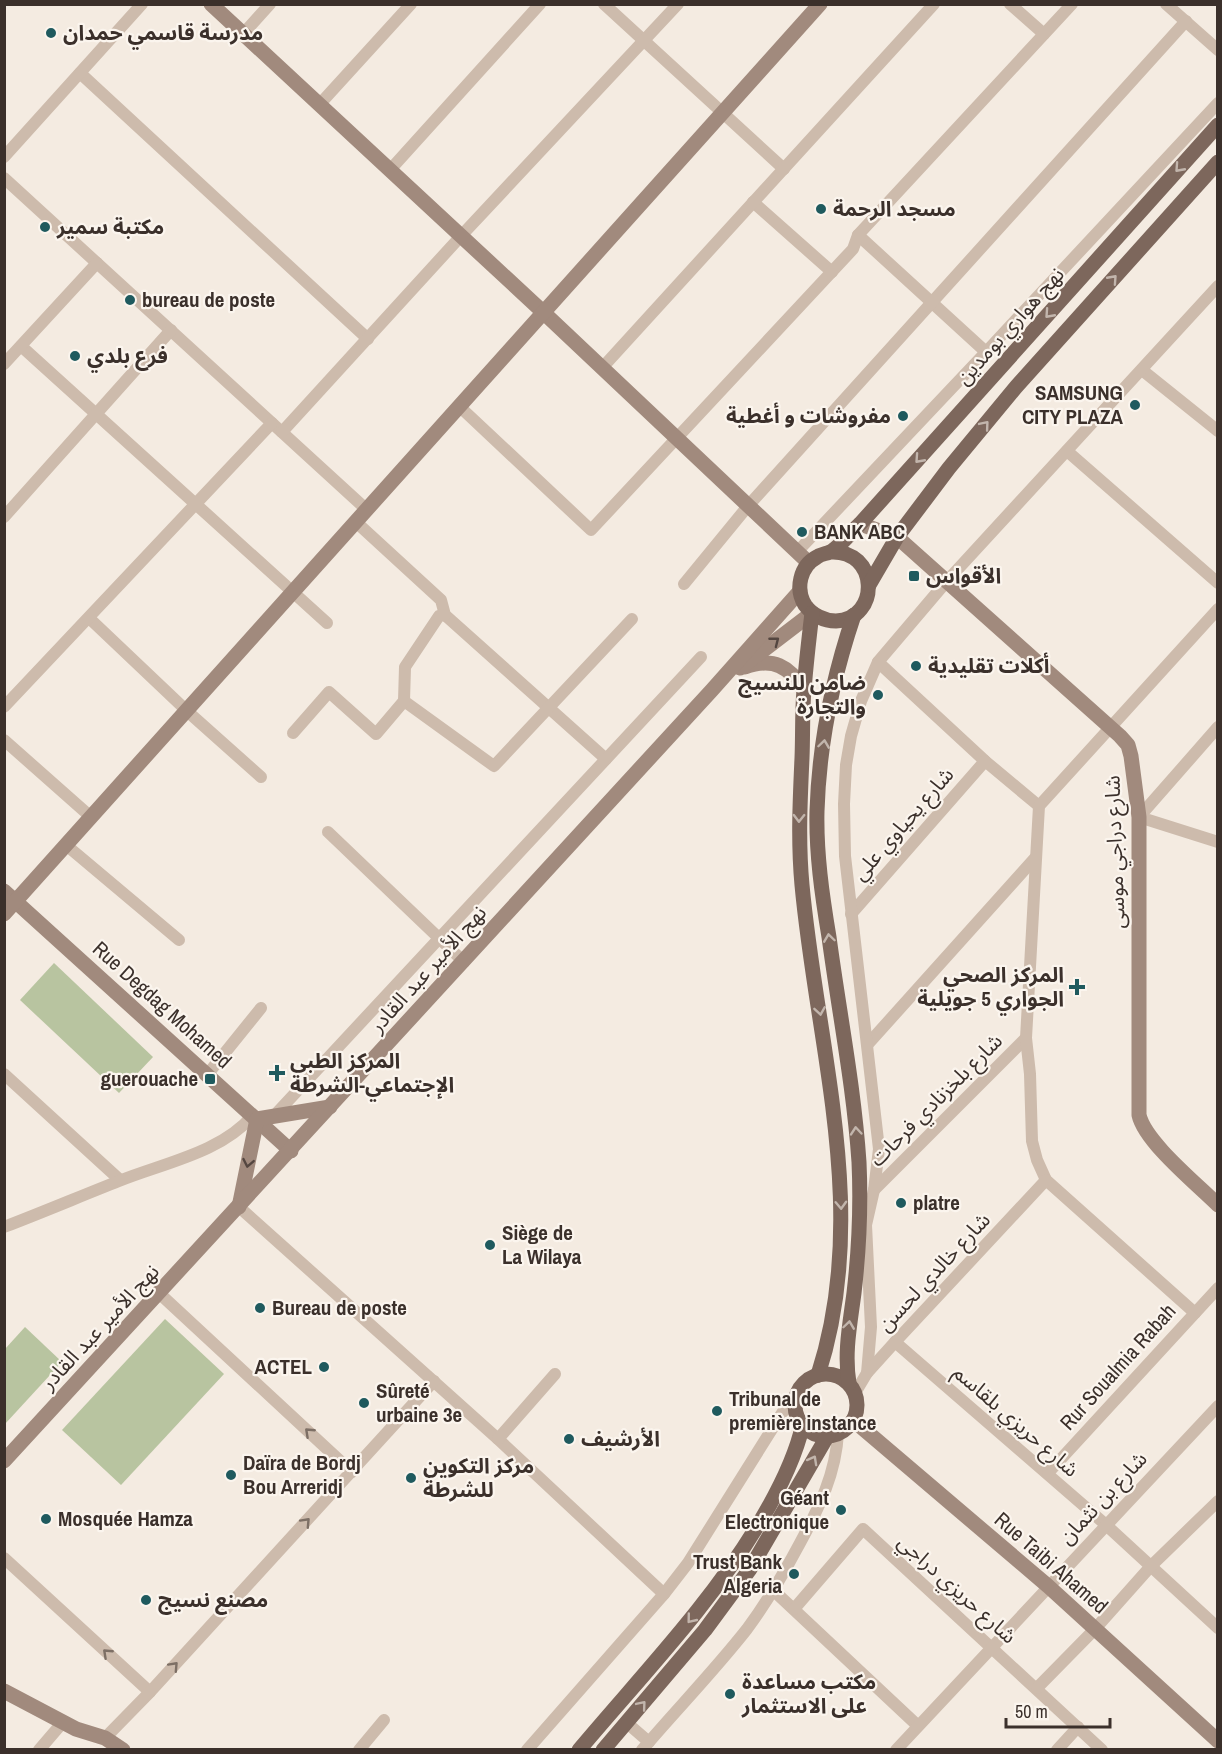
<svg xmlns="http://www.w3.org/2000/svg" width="1222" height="1754" font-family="'Archivo Narrow','Noto Sans Arabic',sans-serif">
<rect width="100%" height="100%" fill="#f4ebe1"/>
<g fill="#b8c4a0">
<path d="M54,963l99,94 -34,36 -99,-93z"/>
<path d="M165,1319l59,55 -103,111 -59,-55z"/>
<path d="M25,1327l37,35 -57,62v-75z"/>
</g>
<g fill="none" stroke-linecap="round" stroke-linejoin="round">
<g stroke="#cdbbac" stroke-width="12">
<path d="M604,4l180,165"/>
<path d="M1010,4l34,30"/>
<path d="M1166,4l52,46"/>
<path d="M243,34l27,-30"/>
<path d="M80,73l288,266"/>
<path d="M319,105l92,-101"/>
<path d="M4,157l138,-153"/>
<path d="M390,170l150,-166"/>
<path d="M4,178l363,332"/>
<path d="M753,202l79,70"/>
<path d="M858,235l128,117"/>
<path d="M21,346l306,277"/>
<path d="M4,364l93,-101"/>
<path d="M602,368l332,-364"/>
<path d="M1142,370l76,61"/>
<path d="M460,407l131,123 262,-281 5,-14 214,-231"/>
<path d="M282,432l179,-196 217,-232"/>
<path d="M1067,451l151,132"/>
<path d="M4,517l167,-187"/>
<path d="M356,522l85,78 4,15 161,144"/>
<path d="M797,552l189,-200 232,-249"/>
<path d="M684,584l64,-78 438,-485"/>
<path d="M89,618l98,93 74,66"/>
<path d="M878,662l107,99 54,45"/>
<path d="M404,701l90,65 138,-147"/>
<path d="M4,707l268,-284"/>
<path d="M1218,727l-79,90 79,25"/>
<path d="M293,733l36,-41 47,42 28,-33 1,-34 34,-51 6,-1"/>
<path d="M4,740l87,77"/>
<path d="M328,832l136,130"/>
<path d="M66,845l113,95"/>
<path d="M851,914l134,-153"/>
<path d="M868,1044l167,-186"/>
<path d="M4,1074l116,106"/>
<path d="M207,1075l54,-67"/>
<path d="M273,1117l428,-460"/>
<path d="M874,1190l152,-152"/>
<path d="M239,1207l259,232 166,155"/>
<path d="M4,1227c39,-15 77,-31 115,-46 44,-18 102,-28 134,-66"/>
<path d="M160,1294l192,178"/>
<path d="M1195,1313l-149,-133 -9,-20 -5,-19 -2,-67 -4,-36 13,-232 179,-197"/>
<path d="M895,1342l210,182 113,104"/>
<path d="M867,1373l4,-46 -5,-102 8,-35 5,-41 -34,-293 -1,-52 2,-39 5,-29 10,-35 17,-39 68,-80 272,-296"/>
<path d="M855,1393l12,-20 28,-31 151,-162"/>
<path d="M498,1439l57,-65"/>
<path d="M1048,1473l170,-185"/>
<path d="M4,1558l146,134"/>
<path d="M773,1590l144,135"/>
<path d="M794,1609l69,-80 239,221"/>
<path d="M1037,1688l58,-59 56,-63 67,-65"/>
<path d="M627,1723l22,19"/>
<path d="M105,1738l45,-46 284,-311"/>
<path d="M39,1750l24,-28"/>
<path d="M359,1750l25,-30"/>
<path d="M527,1750l137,-156 24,-31 96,-153 12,-2"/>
<path d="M642,1750c35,-41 72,-79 105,-121 20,-27 37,-56 53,-86 19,-35 36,-70 38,-110"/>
<path d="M896,1750l322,-344"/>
<path d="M1057,1750l21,-23"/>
</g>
<g stroke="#a18a7d" stroke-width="15">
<path d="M211,4l332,308 266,251"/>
<path d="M860,524l37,13 223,199 8,9 3,11 8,61v298c6,27 58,69 79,90"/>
<path d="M745,667c28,-10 44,-1 59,23"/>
<path d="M740,668l72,-55"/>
<path d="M4,891l287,260"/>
<path d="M4,914l816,-910"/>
<path d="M239,1207l18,-88 73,-12"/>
<path d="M853,1420l195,166 170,155"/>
<path d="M4,1461l708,-771 88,-99"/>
<path d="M4,1691l72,38 29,9 18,12"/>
</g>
<g stroke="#7d675c" stroke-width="15">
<path d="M830,552c49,-3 51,67 6,69 -12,0 -24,-6 -31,-16 -10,-16 -5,-39 12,-48 4,-3 8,-3 13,-5 9,-4 22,-21 30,-28l358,-399"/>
<path d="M869,585l28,-48 52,-69 67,-81 202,-225"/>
<path d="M812,613c-3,25 -6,51 -8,77 -2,22 -1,45 -2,68 -2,43 -4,84 0,127 15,164 69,327 16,490"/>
<circle cx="826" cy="1405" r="31"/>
<path d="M849,1383c-5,-30 1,-59 5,-90 5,-43 7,-88 5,-131 -5,-75 -20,-150 -30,-225 -7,-42 -13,-84 -12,-126 2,-66 16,-134 37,-196"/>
<path d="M579,1750c63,-75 132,-146 182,-230 18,-30 34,-61 42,-96"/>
<path d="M603,1750l102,-120 45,-61 78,-134"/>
</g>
</g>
<defs><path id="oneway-chevron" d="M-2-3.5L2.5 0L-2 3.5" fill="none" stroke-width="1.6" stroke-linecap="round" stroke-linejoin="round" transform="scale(1.5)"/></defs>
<g stroke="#c2b5ac">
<use href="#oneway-chevron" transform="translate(1179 168) rotate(132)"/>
<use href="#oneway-chevron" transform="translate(1113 279) rotate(-48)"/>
<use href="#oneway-chevron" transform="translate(1049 314) rotate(132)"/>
<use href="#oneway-chevron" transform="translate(985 425) rotate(-50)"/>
<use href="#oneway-chevron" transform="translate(919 459) rotate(132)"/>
<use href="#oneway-chevron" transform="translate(824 744) rotate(-82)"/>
<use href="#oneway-chevron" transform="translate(799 818) rotate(91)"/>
<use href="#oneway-chevron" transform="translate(829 938) rotate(-98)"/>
<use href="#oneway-chevron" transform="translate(820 1011) rotate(81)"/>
<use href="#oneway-chevron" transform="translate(856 1131) rotate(-95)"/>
<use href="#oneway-chevron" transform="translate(841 1205) rotate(88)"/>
<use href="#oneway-chevron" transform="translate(849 1325) rotate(-82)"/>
<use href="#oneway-chevron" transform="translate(813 1460) rotate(-61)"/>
<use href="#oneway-chevron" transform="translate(691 1619) rotate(129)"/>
<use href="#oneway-chevron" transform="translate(642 1705) rotate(-50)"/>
</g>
<g stroke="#544640">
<use href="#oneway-chevron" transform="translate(775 641) rotate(-38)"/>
<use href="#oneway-chevron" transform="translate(248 1163) rotate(101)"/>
</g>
<g stroke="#7d6f65">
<use href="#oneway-chevron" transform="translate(309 1432) rotate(-137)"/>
<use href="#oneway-chevron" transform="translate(306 1522) rotate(-47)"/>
<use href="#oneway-chevron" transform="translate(107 1653) rotate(-137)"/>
<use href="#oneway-chevron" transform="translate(174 1666) rotate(-47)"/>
</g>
<g fill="#1f5a5e" stroke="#fbf5ee" stroke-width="2">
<circle cx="51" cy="33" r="6"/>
<circle cx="821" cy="209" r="6"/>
<circle cx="45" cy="227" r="6"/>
<circle cx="130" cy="300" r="6"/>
<circle cx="75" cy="356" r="6"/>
<circle cx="1135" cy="405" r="6"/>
<circle cx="903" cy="416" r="6"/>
<circle cx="802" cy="532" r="6"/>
<rect x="908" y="570" width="12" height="12" rx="3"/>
<circle cx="916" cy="666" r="6"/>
<circle cx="878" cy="695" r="6"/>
<path d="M1074 978h6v6h6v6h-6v6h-6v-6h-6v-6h6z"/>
<path d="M274 1064h6v6h6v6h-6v6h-6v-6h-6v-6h6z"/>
<rect x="204" y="1073" width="12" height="12" rx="3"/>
<circle cx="901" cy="1203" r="6"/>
<circle cx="490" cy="1245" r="6"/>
<circle cx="260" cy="1308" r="6"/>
<circle cx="324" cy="1367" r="6"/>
<circle cx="364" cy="1403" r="6"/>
<circle cx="717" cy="1411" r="6"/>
<circle cx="569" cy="1439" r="6"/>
<circle cx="231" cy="1475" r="6"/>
<circle cx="411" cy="1478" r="6"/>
<circle cx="841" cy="1510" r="6"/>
<circle cx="46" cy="1519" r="6"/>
<circle cx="794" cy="1574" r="6"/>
<circle cx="146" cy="1600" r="6"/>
<circle cx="730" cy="1694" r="6"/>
</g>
<g text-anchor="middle" stroke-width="4.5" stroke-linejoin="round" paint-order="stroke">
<g font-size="21" font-weight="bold" fill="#3b302b" stroke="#fbf5ee" text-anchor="start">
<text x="63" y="40">مدرسة قاسمي حمدان</text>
<text x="833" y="216">مسجد الرحمة</text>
<text x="57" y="234">مكتبة سمير</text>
<text x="142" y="307">bureau de poste</text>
<text x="87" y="363">فرع بلدي</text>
<text x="1123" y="400" text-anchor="end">SAMSUNG<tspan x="1123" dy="24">CITY PLAZA</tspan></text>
<text x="891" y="423" text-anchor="end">مفروشات و أغطية</text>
<text x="814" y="539">BANK ABC</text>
<text x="926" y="583">الأقواس</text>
<text x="928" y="673">أكلات تقليدية</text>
<text x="866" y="690" text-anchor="end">ضامن للنسيج<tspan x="866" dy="24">والتجارة</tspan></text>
<text x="1064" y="982" text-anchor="end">المركز الصحي<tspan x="1064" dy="24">الجواري 5 جويلية</tspan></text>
<text x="290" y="1068">المركز الطبي<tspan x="290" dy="24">الإجتماعي-الشرطة</tspan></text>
<text x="198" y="1086" text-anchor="end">guerouache</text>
<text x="913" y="1210">platre</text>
<text x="502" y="1240">Siège de<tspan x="502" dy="24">La Wilaya</tspan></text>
<text x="272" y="1315">Bureau de poste</text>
<text x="312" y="1374" text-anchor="end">ACTEL</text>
<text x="376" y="1398">Sûreté<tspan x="376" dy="24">urbaine 3e</tspan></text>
<text x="729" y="1406">Tribunal de<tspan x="729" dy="24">première instance</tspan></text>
<text x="581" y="1446">الأرشيف</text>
<text x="243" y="1470">Daïra de Bordj<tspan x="243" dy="24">Bou Arreridj</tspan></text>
<text x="423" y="1473">مركز التكوين<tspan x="423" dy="24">للشرطة</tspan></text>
<text x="829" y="1505" text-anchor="end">Géant<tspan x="829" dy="24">Electronique</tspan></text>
<text x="58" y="1526">Mosquée Hamza</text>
<text x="782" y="1569" text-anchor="end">Trust Bank<tspan x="782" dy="24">Algeria</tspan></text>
<text x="158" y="1607">مصنع نسيج</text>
<text x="742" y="1689">مكتب مساعدة<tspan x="742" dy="24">على الاستثمار</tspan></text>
</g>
<g font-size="21" fill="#3b302b" stroke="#fbf5ee">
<text transform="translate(1010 326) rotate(-48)" y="7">نهج هواري بومدين</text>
<text transform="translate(903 824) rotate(-49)" y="7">شارع يحياوي علي</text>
<text transform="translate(1115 852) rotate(-92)" y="7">شارع دراجي موسى</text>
<text transform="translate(428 969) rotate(-48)" y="7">نهج الأمير عبد القادر</text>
<text transform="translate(162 1005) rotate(42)" y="7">Rue Degdag Mohamed</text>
<text transform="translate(936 1100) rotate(-45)" y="7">شارع بلخزنادي فرحات</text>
<text transform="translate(934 1272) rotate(-47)" y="7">شارع خالدي لحسن</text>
<text transform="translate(100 1327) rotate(-47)" y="7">نهج الأمير عبد القادر</text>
<text transform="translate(1118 1367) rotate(-48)" y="7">Rur Soualmia Rabah</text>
<text transform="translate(1016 1421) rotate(41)" y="7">شارع حريزي بلقاسم</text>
<text transform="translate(1103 1498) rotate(-47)" y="7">شارع بن نثمان</text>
<text transform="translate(1051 1563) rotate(41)" y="7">Rue Taibi Ahamed</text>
<text transform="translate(957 1589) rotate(42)" y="7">شارع حريزي دراجي</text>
</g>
</g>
<rect width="1222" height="1754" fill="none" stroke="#3b302b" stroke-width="12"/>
<path d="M1006 1718v9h104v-9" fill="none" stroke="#3b302b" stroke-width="3"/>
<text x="1015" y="1718" font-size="18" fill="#3b302b" stroke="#fbf5ee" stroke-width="4.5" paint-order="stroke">50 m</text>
</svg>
